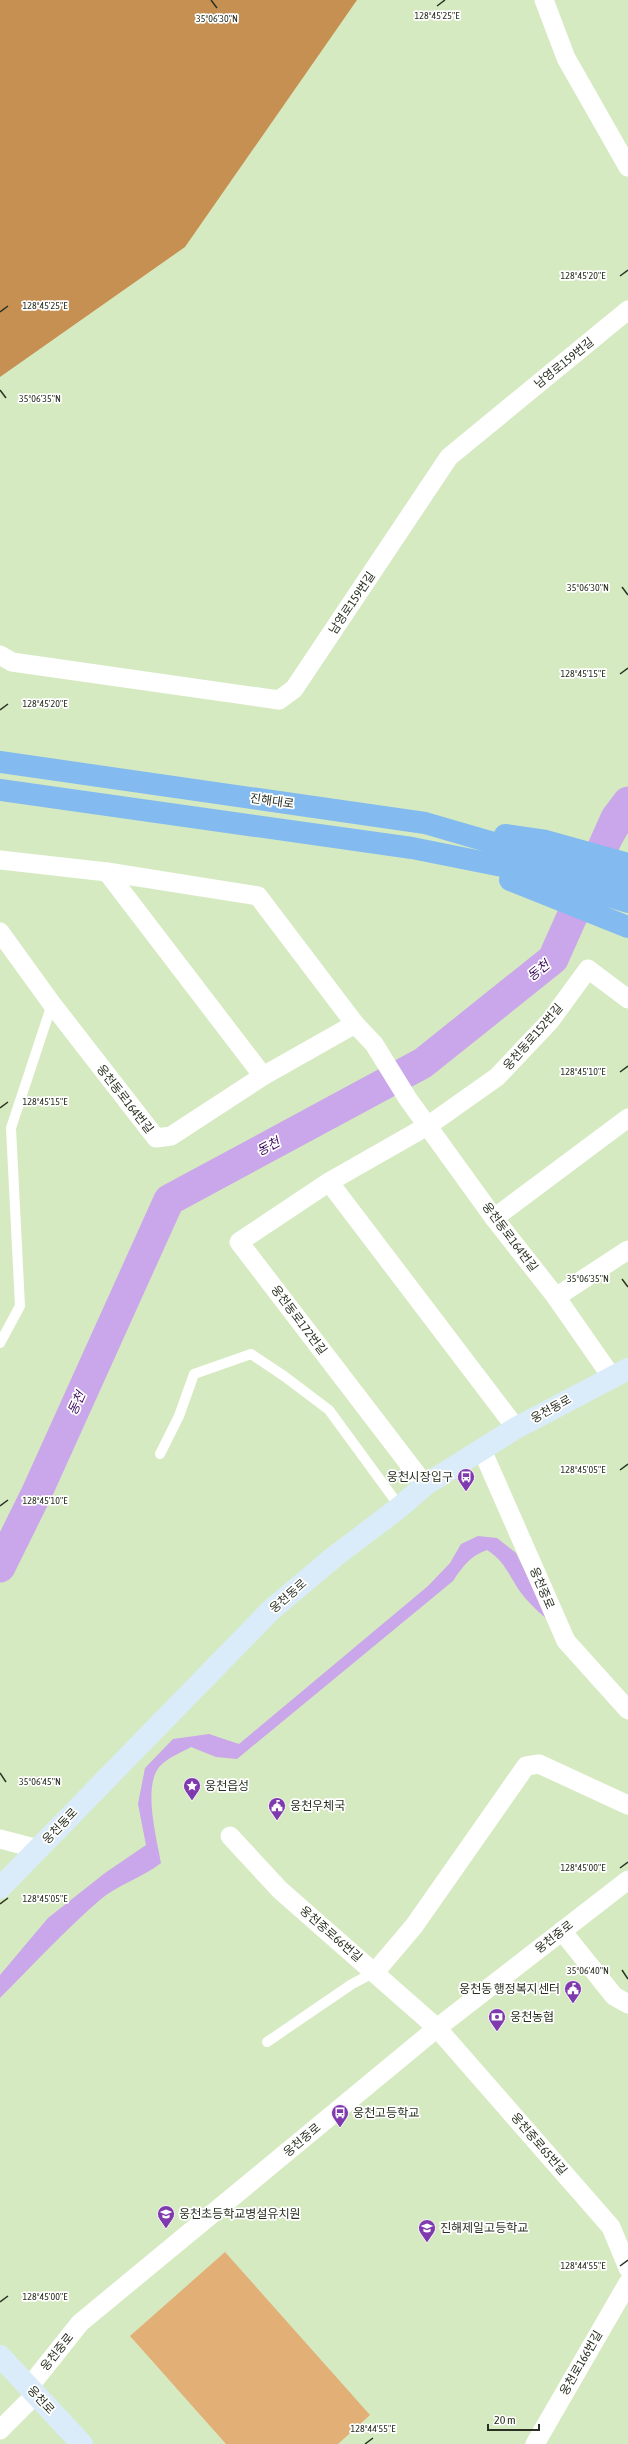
<svg xmlns="http://www.w3.org/2000/svg" width="628" height="2444" font-family="'Asap Condensed','Noto Sans KR',sans-serif">
<rect width="100%" height="100%" fill="#d6eac1"/>
<path fill="#e2af77" d="M225,2252l145,163 -32,29h-112l-96,-108z"/>
<path fill="#c69053" d="M0,0h357l-172,247 -185,130z"/>
<g fill="#caa6ea">
<path d="M628,802v31l-75,126 63,-141z"/>
<path d="M478,1536l19,2 19,15 33,68c-8,-7 -16,-14 -23,-22 -16,-18 -18,-36 -39,-49 -17,6 -24,16 -34,31l-216,178 -21,-2 -25,-10c-9,5 -21,10 -29,17 -21,18 -5,75 -1,99 -19,15 -42,21 -60,36 -36,31 -68,66 -101,99v-23l48,-57 57,-45 41,-28 -8,-41 7,-36 28,-29 36,-5 30,10 189,-158 22,-23 11,-19z"/>
</g>
<g fill="none" stroke-linecap="round" stroke-linejoin="round">
<path stroke="#caa6ea" stroke-width="31" d="M0,1567l38,-77 131,-290 254,-137 130,-104 63,-141 12,-16"/>
<g stroke="#fff" stroke-width="10">
<path d="M0,1343l20,-37 -9,-178 41,-124"/>
<path d="M160,1454l19,-38 15,-42 57,-20 33,22 45,34 71,97"/>
<path d="M267,2042l85,-58 23,-12"/>
</g>
<g stroke="#fff" stroke-width="19">
<path d="M544,0l22,58 62,109"/>
<path d="M0,655l12,7 267,38 15,-11 155,-232 179,-147"/>
<path d="M0,860l107,12 151,24 97,128 19,20 34,55 86,119 62,79 55,79"/>
<path d="M107,872l156,204"/>
<path d="M0,932l52,72 104,134 15,-2 92,-60 92,-52"/>
<path d="M329,1182l187,246"/>
<path d="M494,1218l134,-100"/>
<path d="M556,1297l72,-47"/>
<path d="M482,1450l84,191 62,69"/>
<path d="M425,1485l-186,-243 90,-60 100,-57 68,-48 53,-56 38,-52 40,30"/>
<path d="M230,1836l50,54 157,138 174,199 17,41"/>
<path d="M0,1839l38,10"/>
<path d="M562,1931l52,65 14,8"/>
<path d="M375,1972l39,-46 112,-160 13,-2 89,41"/>
<path d="M29,2387l51,-64 357,-295 191,-148"/>
<path d="M0,2430l36,-36"/>
<path d="M535,2444l93,-161"/>
</g>
<g stroke="#daebfa" stroke-width="22">
<path d="M0,1888l271,-278 63,-53 66,-50 25,-22 91,-57 112,-59"/>
<path d="M0,2356l82,88"/>
</g>
<g stroke="#83bbf0" stroke-width="22">
<path d="M0,762l425,61 203,59"/>
<path d="M0,790l412,58 110,22 106,32"/>
<path d="M505,835l41,6 82,23"/>
<path d="M510,880l118,47"/>
</g>
</g>
<path fill="none" stroke="#2a3122" stroke-width="1.5" d="M211,0l6,8M437,6l8,-6M620,276l8,-6M0,312l8,-6M0,390l6,8M622,587l6,8M620,674l8,-6M0,710l8,-6M620,1072l8,-6M0,1108l8,-6M622,1279l6,8M620,1470l8,-6M0,1506l8,-6M0,1773l6,9M620,1868l8,-6M0,1904l8,-6M622,1970l6,9M620,2266l8,-6M0,2302l8,-6M365,2444l8,-6"/>
<defs>
<symbol id="bus-pin" viewBox="-11 -11 22 30"><path d="M0 17L-7.5 6A9.5 9.5 0 1 1 7.5 6Z" fill="#7f3bae" stroke="#fff"/><path d="M-5-6H5V4H4V6H2V4H-2V6H-4V4H-5ZM-3.5-4V0h7V-4ZM-3.5 1.2v1.5H-2V1.2ZM2 1.2v1.5H3.5V1.2Z" fill="#fff"/></symbol>
<symbol id="sight-pin" viewBox="-11 -11 22 30"><path d="M0 17L-7.5 6A9.5 9.5 0 1 1 7.5 6Z" fill="#7f3bae" stroke="#fff"/><path d="M0-6L1.8-2.2L6-1.7L2.9 1.2L3.7 5.4L0 3.3L-3.7 5.4L-2.9 1.2L-6-1.7L-1.8-2.2Z" fill="#fff"/></symbol>
<symbol id="civic-pin" viewBox="-11 -11 22 30"><path d="M0 17L-7.5 6A9.5 9.5 0 1 1 7.5 6Z" fill="#7f3bae" stroke="#fff"/><path d="M-.6-6.5H3V-4.5H.6V-3L4-1V1h2V6H-6V1h2V-1L-.6-3ZM-1.2 2.5V6h2.4V2.5Z" fill="#fff"/></symbol>
<symbol id="bank-pin" viewBox="-11 -11 22 30"><path d="M0 17L-7.5 6A9.5 9.5 0 1 1 7.5 6Z" fill="#7f3bae" stroke="#fff"/><path d="M-6-4H6V4H-6ZM0-2.3a2.3 2.3 0 1 0 0 4.6a2.3 2.3 0 1 0 0-4.6Z" fill="#fff"/></symbol>
<symbol id="school-pin" viewBox="-11 -11 22 30"><path d="M0 17L-7.5 6A9.5 9.5 0 1 1 7.5 6Z" fill="#7f3bae" stroke="#fff"/><path d="M0-5L7-2L0 1L-7-2ZM-4 1L0 2.5L4 1V4Q0 6-4 4Z" fill="#fff"/></symbol>
</defs>
<g fill-rule="evenodd">
<use href="#bus-pin" x="456" y="1467" width="20" height="27"/>
<use href="#sight-pin" x="182" y="1776" width="20" height="27"/>
<use href="#civic-pin" x="267" y="1796" width="20" height="27"/>
<use href="#civic-pin" x="563" y="1979" width="20" height="27"/>
<use href="#bank-pin" x="487" y="2007" width="20" height="27"/>
<use href="#bus-pin" x="330" y="2103" width="20" height="27"/>
<use href="#school-pin" x="156" y="2204" width="20" height="27"/>
<use href="#school-pin" x="417" y="2218" width="20" height="27"/>
</g>
<g text-anchor="middle" stroke-width="3.5" stroke-linejoin="round" paint-order="stroke">
<g font-size="12" fill="#2a3122" stroke="#fff">
<text transform="translate(564 363) rotate(-39)" y="4">남영로159번길</text>
<text transform="translate(352 603) rotate(-56)" y="4">남영로159번길</text>
<text transform="translate(272 801) rotate(8)" y="4">진해대로</text>
<text transform="translate(533 1037) rotate(-49)" y="4">웅천동로152번길</text>
<text transform="translate(125 1099) rotate(52)" y="4">웅천동로164번길</text>
<text transform="translate(510 1237) rotate(53)" y="4">웅천동로164번길</text>
<text transform="translate(299 1320) rotate(53)" y="4">웅천동로172번길</text>
<text transform="translate(551 1409) rotate(-29)" y="4">웅천동로</text>
<text transform="translate(542 1588) rotate(67)" y="4">웅천중로</text>
<text transform="translate(288 1596) rotate(-41)" y="4">웅천동로</text>
<text transform="translate(60 1826) rotate(-46)" y="4">웅천동로</text>
<text transform="translate(331 1934) rotate(41)" y="4">웅천중로66번길</text>
<text transform="translate(554 1937) rotate(-38)" y="4">웅천중로</text>
<text transform="translate(302 2140) rotate(-40)" y="4">웅천중로</text>
<text transform="translate(539 2144) rotate(49)" y="4">웅천중로65번길</text>
<text transform="translate(57 2352) rotate(-51)" y="4">웅천중로</text>
<text transform="translate(581 2363) rotate(-60)" y="4">웅천로166번길</text>
<text transform="translate(41 2400) rotate(47)" y="4">웅천로</text>
</g>
<g font-size="12" fill="#2a3122" stroke="#fff" text-anchor="start">
<text x="453" y="1481" text-anchor="end">웅천시장입구</text>
<text x="205" y="1790">웅천읍성</text>
<text x="290" y="1810">웅천우체국</text>
<text x="560" y="1993" text-anchor="end">웅천동 행정복지센터</text>
<text x="510" y="2021">웅천농협</text>
<text x="353" y="2117">웅천고등학교</text>
<text x="179" y="2218">웅천초등학교병설유치원</text>
<text x="440" y="2232">진해제일고등학교</text>
</g>
<g font-size="13" font-style="italic" fill="#3d0b5b" stroke="#fff">
<text transform="translate(538 970) rotate(-39)" y="5">동천</text>
<text transform="translate(268 1146) rotate(-28)" y="5">동천</text>
<text transform="translate(76 1403) rotate(-65)" y="5">동천</text>
</g>
</g>
<g font-size="10" text-anchor="middle" fill="#2a3122" stroke="#fff" stroke-width="3.5" stroke-linejoin="round" paint-order="stroke">
<text x="437" y="19">128°45'25"E</text>
<text x="217" y="22">35°06'30"N</text>
<text x="583" y="279">128°45'20"E</text>
<text x="45" y="309">128°45'25"E</text>
<text x="40" y="402">35°06'35"N</text>
<text x="588" y="591">35°06'30"N</text>
<text x="583" y="677">128°45'15"E</text>
<text x="45" y="707">128°45'20"E</text>
<text x="583" y="1075">128°45'10"E</text>
<text x="45" y="1105">128°45'15"E</text>
<text x="588" y="1282">35°06'35"N</text>
<text x="583" y="1473">128°45'05"E</text>
<text x="45" y="1504">128°45'10"E</text>
<text x="40" y="1785">35°06'45"N</text>
<text x="583" y="1871">128°45'00"E</text>
<text x="45" y="1902">128°45'05"E</text>
<text x="588" y="1974">35°06'40"N</text>
<text x="583" y="2269">128°44'55"E</text>
<text x="45" y="2300">128°45'00"E</text>
<text x="373" y="2432">128°44'55"E</text>
</g>
<path d="M488 2424v6h51v-6" fill="none" stroke="#2a3122" stroke-width="2"/>
<text x="494" y="2424" font-size="12" fill="#2a3122" stroke="#ffffff" stroke-width="3" paint-order="stroke">20 m</text>
</svg>
